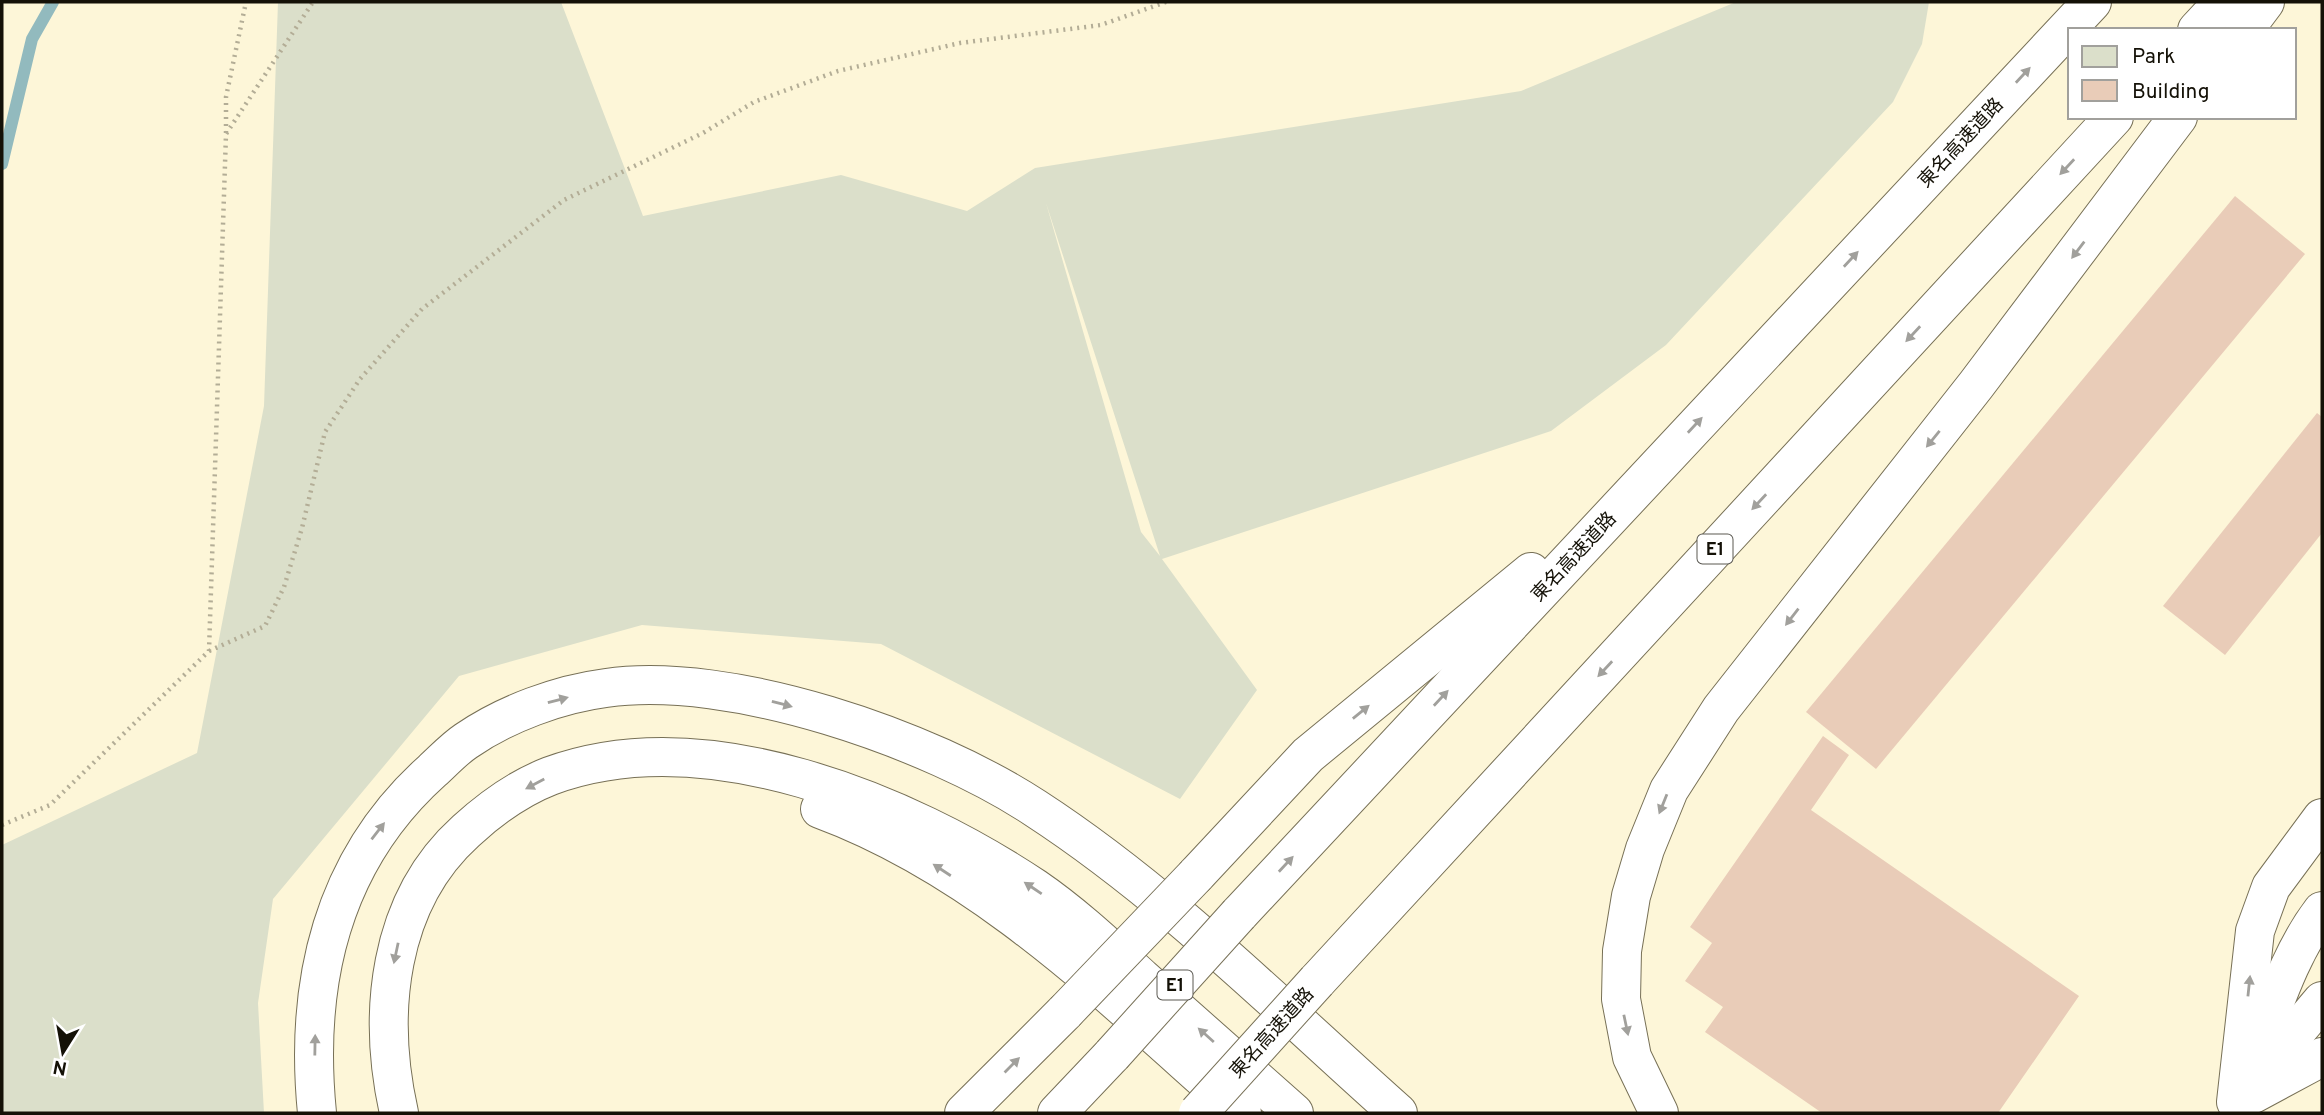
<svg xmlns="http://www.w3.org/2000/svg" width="2324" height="1115" font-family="Overpass,'Noto Sans JP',sans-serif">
<rect width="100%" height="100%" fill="#fdf6d8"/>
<path fill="#dbdfca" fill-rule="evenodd" d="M278,2h283l82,214 198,-41 126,36 68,-43 486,-77 215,-89h193l-7,42 -29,58 -227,243 -115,86 -389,128 95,131 -77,109 -299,-155 -239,-19 -183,51 -186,223 -15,104 6,110h-262v-268l195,-92 67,-347zM1046,203l114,353 -19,-24z"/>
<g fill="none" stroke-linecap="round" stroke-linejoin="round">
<path stroke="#92babe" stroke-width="12" d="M2,164l30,-125 21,-37"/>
</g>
<g fill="#e9ccb8">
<path d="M2235,196l70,58 -429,515 -70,-57z"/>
<path d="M2317,413l5,4v116l-97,122 -62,-49z"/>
<path d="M1823,736l26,19 -38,55 268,186 -81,117h-176l-117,-81 18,-25 -38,-26 27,-38 -22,-16z"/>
</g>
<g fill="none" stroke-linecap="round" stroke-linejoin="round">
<defs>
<g id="motorway">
<path d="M2197,30l26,-28"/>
<path d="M2244,30l21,-28"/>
<path d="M820,809c165,61 292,190 422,304"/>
<path d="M1196,875l112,-120 223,-183"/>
<path d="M1239,914l853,-912"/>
<path d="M1317,981l797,-864"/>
<path d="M2255,1055c19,-49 35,-102 67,-144"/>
<path d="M2256,1079l66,-78"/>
<path d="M2253,1094l69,-37"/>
<path d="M2236,1102l19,-171 16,-44 51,-69"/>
<path d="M317,1113c-13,-130 15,-252 115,-342 11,-10 22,-22 34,-30 39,-27 93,-47 140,-53 125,-18 324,51 429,120 131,85 246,201 363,305"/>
<path d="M399,1113c-22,-98 -12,-211 67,-282 24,-22 53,-43 84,-55 155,-57 356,26 485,112 38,26 73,59 107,90 51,45 101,90 152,135"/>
<path d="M964,1113l101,-101"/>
<path d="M1057,1113l55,-58"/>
<path d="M1659,1113l-27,-56 -11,-58 1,-48 9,-55 14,-47 24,-59 52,-81 255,-324 202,-268"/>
</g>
</defs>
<use href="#motorway" stroke="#777056" stroke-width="40"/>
<g stroke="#b3ad96" stroke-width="4.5" stroke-dasharray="2 5" stroke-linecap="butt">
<path d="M226,133v-36l20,-95"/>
<path d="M209,651l56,-25 19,-39 18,-59 23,-96 35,-53 62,-70 142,-109 139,-67 51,-31 84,-31 122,-28 141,-18 65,-23"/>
<path d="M2,825l48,-20 159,-154 17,-517 87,-132"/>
</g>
<use href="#motorway" stroke="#fff" stroke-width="38"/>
<defs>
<g id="motorway-bridge">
<path d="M1065,1012l131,-137"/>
<path d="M1112,1055l127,-141"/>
<path d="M1198,1113l119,-132"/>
</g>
</defs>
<use href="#motorway-bridge" stroke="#777056" stroke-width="40" stroke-linecap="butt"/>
<use href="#motorway-bridge" stroke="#fff" stroke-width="38"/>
</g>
<defs><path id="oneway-solid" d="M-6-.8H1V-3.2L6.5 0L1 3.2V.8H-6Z" transform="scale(1.75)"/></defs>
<g fill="#a1a09c">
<use href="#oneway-solid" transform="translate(2023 75) rotate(-47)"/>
<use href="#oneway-solid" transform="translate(2067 167) rotate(133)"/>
<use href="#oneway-solid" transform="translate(2078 250) rotate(127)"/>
<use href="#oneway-solid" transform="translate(1851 259) rotate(-47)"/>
<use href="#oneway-solid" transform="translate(1913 334) rotate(133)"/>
<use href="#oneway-solid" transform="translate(1695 425) rotate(-47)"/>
<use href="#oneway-solid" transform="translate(1933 439) rotate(129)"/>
<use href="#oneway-solid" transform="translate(1759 502) rotate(133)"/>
<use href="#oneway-solid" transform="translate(1792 617) rotate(128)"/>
<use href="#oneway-solid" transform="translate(1605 669) rotate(133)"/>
<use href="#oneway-solid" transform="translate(1441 698) rotate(-47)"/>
<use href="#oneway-solid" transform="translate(558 700) rotate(-15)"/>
<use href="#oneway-solid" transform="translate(782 704) rotate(15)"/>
<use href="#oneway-solid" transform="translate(1361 712) rotate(-39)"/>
<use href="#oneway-solid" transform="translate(535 784) rotate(152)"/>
<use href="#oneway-solid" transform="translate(1663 804) rotate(112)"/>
<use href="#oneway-solid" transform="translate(378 831) rotate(-52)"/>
<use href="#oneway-solid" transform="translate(1286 864) rotate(-47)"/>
<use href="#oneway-solid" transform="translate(942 870) rotate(-147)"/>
<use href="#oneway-solid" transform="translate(1033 888) rotate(-146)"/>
<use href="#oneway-solid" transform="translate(396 953) rotate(102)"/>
<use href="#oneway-solid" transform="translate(2249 986) rotate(-84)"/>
<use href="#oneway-solid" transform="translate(1626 1025) rotate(78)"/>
<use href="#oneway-solid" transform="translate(1206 1035) rotate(-138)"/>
<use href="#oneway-solid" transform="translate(315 1045) rotate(-89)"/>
<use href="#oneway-solid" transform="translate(1012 1065) rotate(-45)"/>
</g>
<g text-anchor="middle" stroke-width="6" stroke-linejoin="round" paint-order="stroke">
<g fill="#fff" stroke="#5a5851" stroke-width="2">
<rect x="1697.5" y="534.5" width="35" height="29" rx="5"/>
<rect x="1157.5" y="970.5" width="35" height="29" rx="5"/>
</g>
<g font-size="18" font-weight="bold" fill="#141107">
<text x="1715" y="555">E1</text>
<text x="1175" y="991">E1</text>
</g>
<g font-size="19" fill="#141107" stroke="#fff">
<text transform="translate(1960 142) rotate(-47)" y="7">東名高速道路</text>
<text transform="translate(1573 556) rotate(-47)" y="7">東名高速道路</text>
<text transform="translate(1271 1032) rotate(-48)" y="7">東名高速道路</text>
</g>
</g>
<rect width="2324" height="1115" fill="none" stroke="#141107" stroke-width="7"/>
<rect x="2068" y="28" width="228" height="91" fill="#ffffff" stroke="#a1a09c" stroke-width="2"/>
<rect x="2082" y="46" width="35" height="21" fill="#dbdfca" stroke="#a1a09c" stroke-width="2"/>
<text x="2132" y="63" font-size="21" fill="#141107">Park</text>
<rect x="2082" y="80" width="35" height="21" fill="#e9ccb8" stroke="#a1a09c" stroke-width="2"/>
<text x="2132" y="98" font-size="21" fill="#141107">Building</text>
<g transform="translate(63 1052) rotate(191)" stroke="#ffffff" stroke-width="5" paint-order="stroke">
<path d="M0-5L12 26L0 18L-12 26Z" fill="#141107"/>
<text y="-10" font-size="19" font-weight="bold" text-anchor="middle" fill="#141107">N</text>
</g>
</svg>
